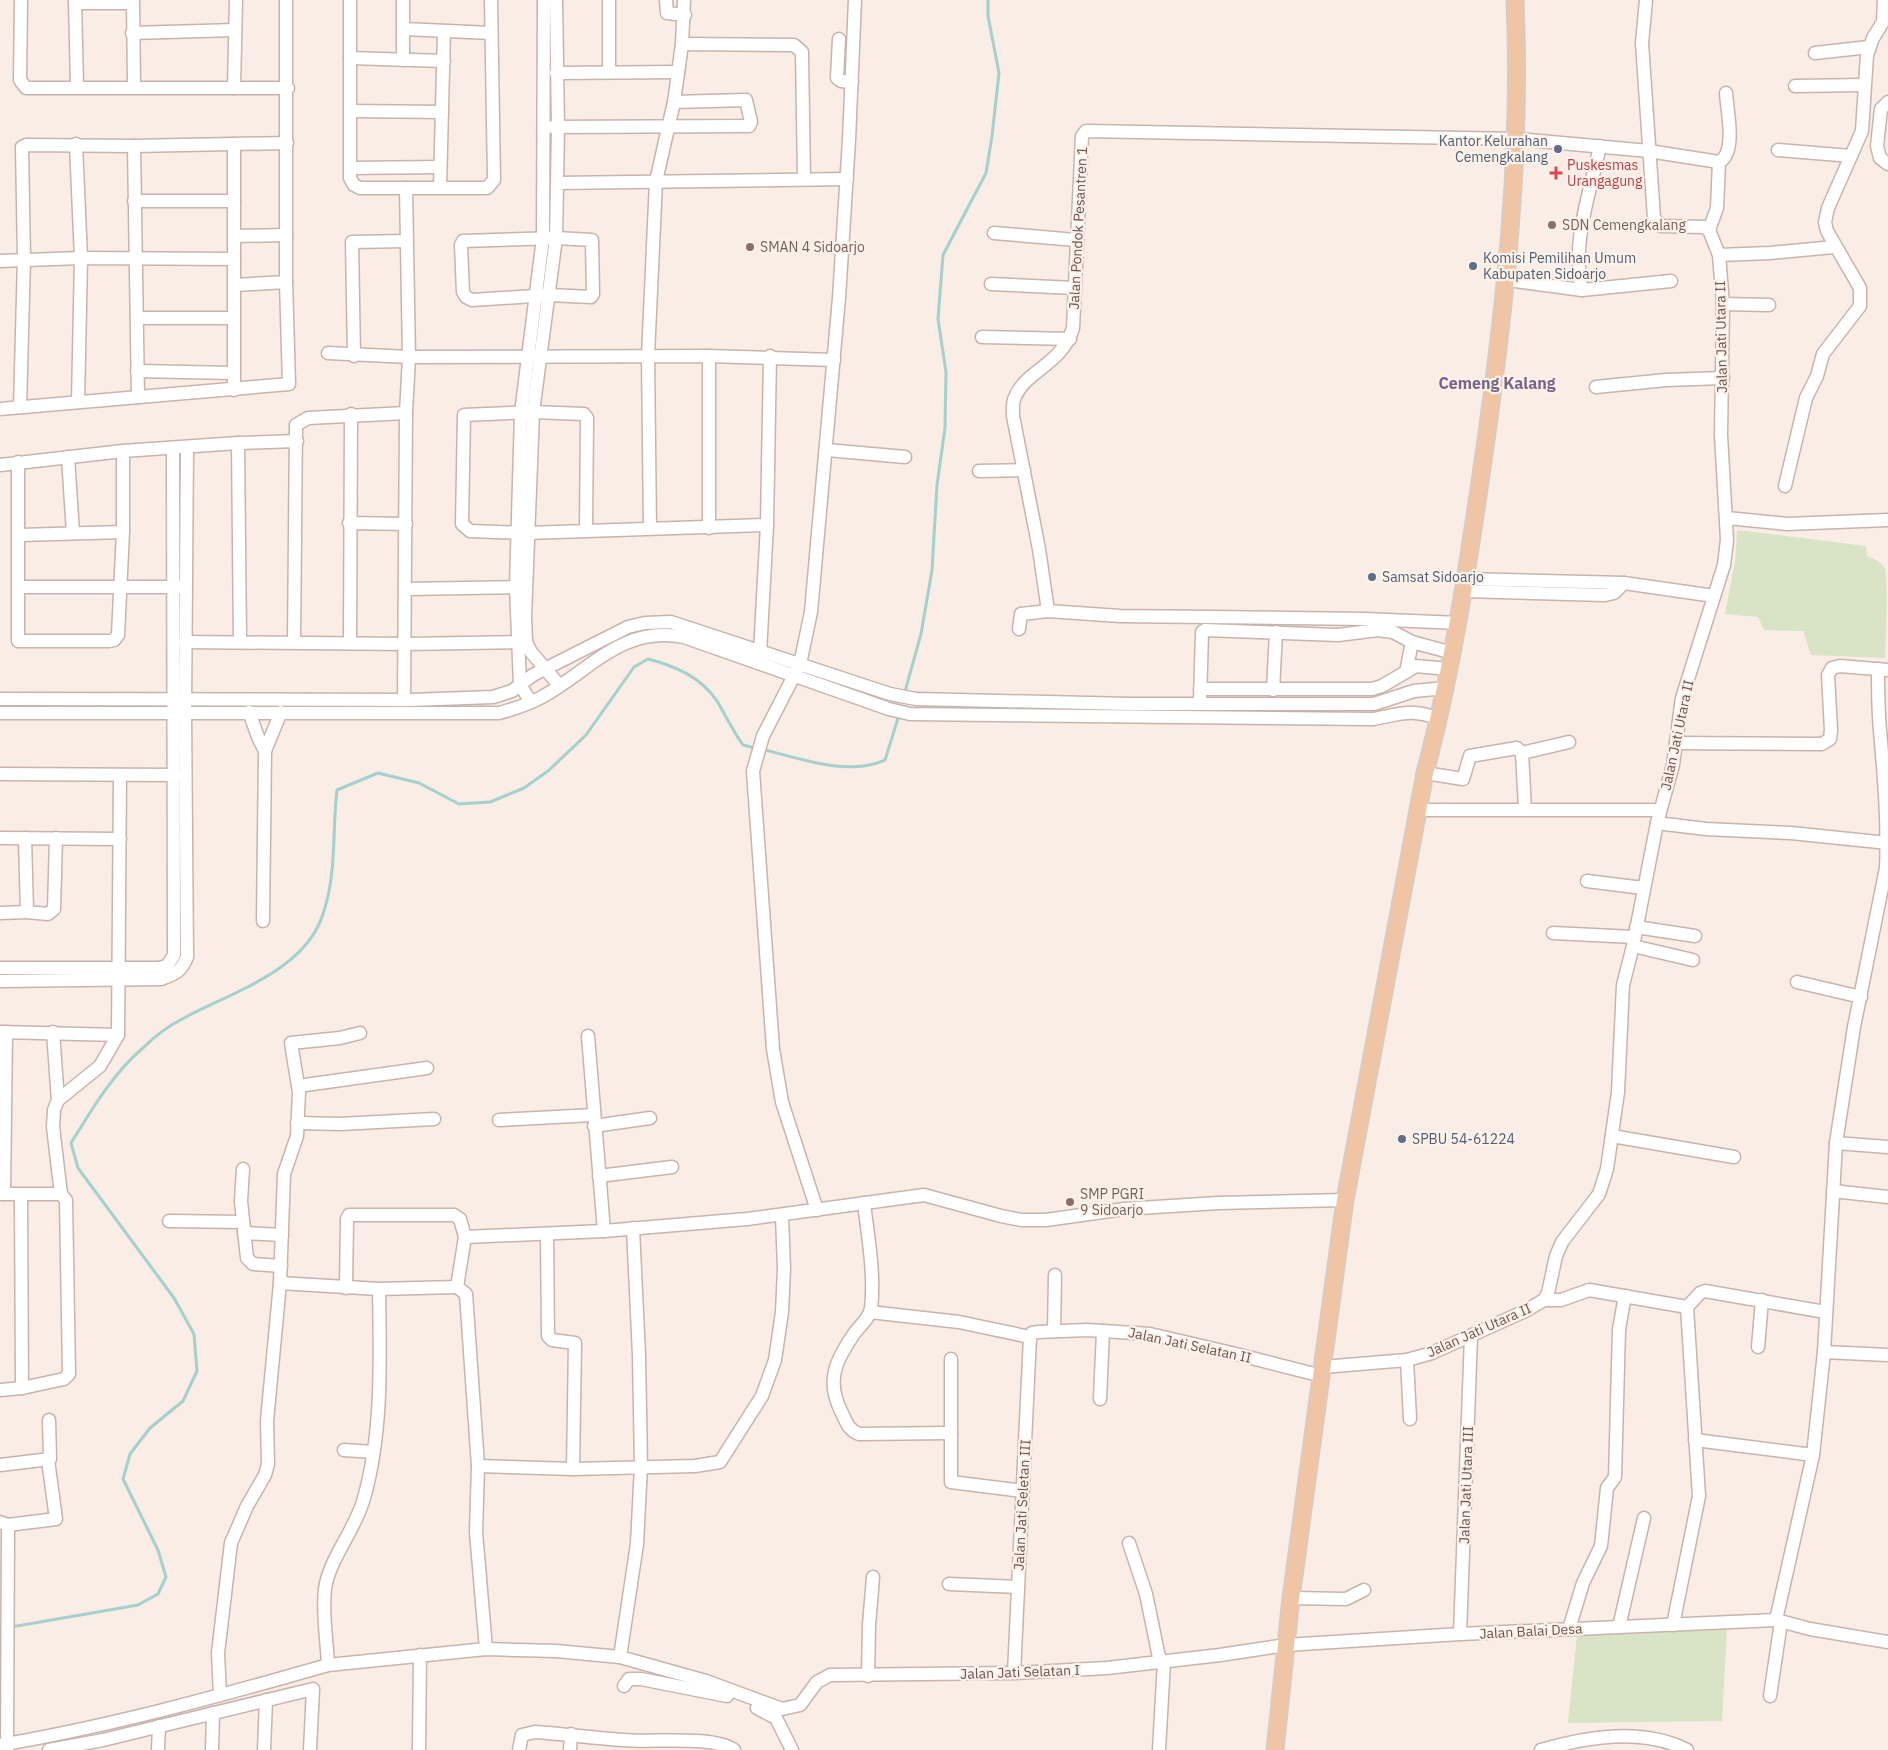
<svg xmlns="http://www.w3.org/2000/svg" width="1888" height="1750" font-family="'IBM Plex Sans',sans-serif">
<rect width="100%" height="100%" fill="#f9ede5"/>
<g fill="#d8e4c5">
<path d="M1737,530l129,16 1,10c7,3 15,6 18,13 3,18 1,68 0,89l-74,-3 -8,-24 -39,-1 -6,-13 -33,-3 10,-52z"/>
<path d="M1727,1626l-5,95 -154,2 9,-88z"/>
</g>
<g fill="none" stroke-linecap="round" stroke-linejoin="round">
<g stroke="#a4d0ce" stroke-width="3">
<path d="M904,695l17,-61 11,-64 5,-85 8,-57 1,-56 -8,-53 5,-64 43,-82 6,-37 7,-63 -11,-57v-16"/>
<path d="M761,749c39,9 86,28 124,11l14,-45"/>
<path d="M11,1627l127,-22 20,-11 8,-17 -8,-27 -35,-71 7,-25 20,-26 33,-27 14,-30 -3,-37 -20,-36 -96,-130 -7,-25c21,-34 42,-70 73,-96 11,-11 26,-22 40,-29 48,-26 121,-47 139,-104 14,-41 9,-82 14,-124l41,-17 41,10 40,21 31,-2 34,-14 24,-17 38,-36 48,-68 14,-8c27,7 53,18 69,42 9,15 16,30 26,44l12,3"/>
</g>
<defs>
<g id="minor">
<path d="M21,0l-1,80 6,8h262"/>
<path d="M75,0l2,87"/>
<path d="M133,0l1,87"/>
<path d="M350,0v178l4,7 6,3h127l7,-8 -3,-180"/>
<path d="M556,0l2,128 -2,110 -23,174 -8,205 1,25 5,10 28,33"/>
<path d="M609,0v71"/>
<path d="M666,0l1,13 18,2"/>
<path d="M75,3h57"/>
<path d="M404,29l87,4"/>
<path d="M132,33l103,-3"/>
<path d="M839,39l-2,39 4,3 11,1"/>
<path d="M682,44l112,1 8,7 2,127"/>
<path d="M1815,53l54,-6"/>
<path d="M350,58l94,3"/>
<path d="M403,60v-60"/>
<path d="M556,73l122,-1"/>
<path d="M1795,86l69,-1"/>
<path d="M234,88l2,-88"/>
<path d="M1888,102l-7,7 -4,37 3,12 8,6"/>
<path d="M352,111l90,1"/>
<path d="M552,127l192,-1h5l2,-4 -5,-22 -72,2"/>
<path d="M76,144l5,114 -3,144"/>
<path d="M134,146l4,251"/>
<path d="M1778,150l73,6"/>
<path d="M351,168l89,-1"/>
<path d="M557,183l290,-4"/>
<path d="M440,187l4,-156"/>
<path d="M134,201h100"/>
<path d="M1709,230l8,-22 2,-46"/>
<path d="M994,233l82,7"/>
<path d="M235,236l51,-1"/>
<path d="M556,238l36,2 1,54 -2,3 -42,-2 -77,5 -6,-3 -3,-5 -2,-47 2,-4z"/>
<path d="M1719,255l51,-2 64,-6"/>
<path d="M0,261l81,-3 153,1"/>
<path d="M1507,280l75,10 89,-9"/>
<path d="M991,284l84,4"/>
<path d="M235,285l51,-3"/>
<path d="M1582,290c-11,-47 8,-97 18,-144"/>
<path d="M1723,304l46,1"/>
<path d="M137,318h96"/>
<path d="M982,337l88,2"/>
<path d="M328,353l81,4 300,-1 125,4"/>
<path d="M354,356l-2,-114 55,-1"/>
<path d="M709,356v172"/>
<path d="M137,371l96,2"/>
<path d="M1596,387l70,-7 57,-2"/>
<path d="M234,390v-246"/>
<path d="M20,407l4,-148 -2,-112 4,-2 108,1 153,-3"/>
<path d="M0,409l289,-25 -3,-102v-282"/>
<path d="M238,443l2,199"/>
<path d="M827,450l78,7"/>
<path d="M68,457l5,76"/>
<path d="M18,462v179h91l5,-1 4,-5 5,-103v-81"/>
<path d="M0,465l123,-14 115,-8 59,-2"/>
<path d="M979,471l45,-1"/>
<path d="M1785,486l21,-88 11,-22 6,-22 37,-48v-18l-33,-57 -2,-9 3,-14 34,-77 5,-76 6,-17 10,-16 1,-22"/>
<path d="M1727,518l60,6 101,-4"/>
<path d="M349,523l57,1"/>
<path d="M650,528l-2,-172 8,-175 18,-79 8,-58 2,-44"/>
<path d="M586,531l1,-113 -3,-4 -51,-2 -69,3 -2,109 8,7 57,2 240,-8"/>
<path d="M20,535l103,-3"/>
<path d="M1466,579l158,4 90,13"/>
<path d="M20,587h160"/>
<path d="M406,589l117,-2"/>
<path d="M1464,591l141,4 9,-2 10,-10"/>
<path d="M1048,611l-9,-62 -26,-133c0,-6 -1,-14 2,-19 11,-27 47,-32 58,-69l9,-192 4,-5 431,8 132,12 70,11c18,-9 8,-51 7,-69"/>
<path d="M1019,629l2,-15 27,-3 72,5 245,3 94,4"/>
<path d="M185,642l221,2 119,-2"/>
<path d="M294,642l2,-217 12,-7 98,-5"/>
<path d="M350,643l1,-229"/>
<path d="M760,653l7,-128 3,-169"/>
<path d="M1406,672l6,-30"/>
<path d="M1200,689h172l10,-3 34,-20 32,3"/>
<path d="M1273,690l3,-58"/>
<path d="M0,699l411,1 82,-3 19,-6 21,-16 95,-48 17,-4 26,-1 219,72 26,5 214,5h244l40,-13 31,-3"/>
<path d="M404,699l2,-286 3,-56 -3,-169"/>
<path d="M531,702l-11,-17 -4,-98 5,-174 22,-175 1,-238"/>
<path d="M1200,703l2,-71 3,-2 133,5 40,-5 15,2 19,10 41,11"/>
<path d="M249,712l9,25 7,14 16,-39"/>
<path d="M0,713h499c15,-4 30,-9 43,-16 49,-27 80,-72 142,-60l205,72 21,5 463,5c28,-5 39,-11 66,0"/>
<path d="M1676,743l146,1 8,-5 1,-9 -3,-55 4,-7 8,-2 48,4"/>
<path d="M1522,753l47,-11"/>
<path d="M1425,773l38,6 7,-23 47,-8 5,5 3,55"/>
<path d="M0,774l175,1"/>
<path d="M1418,810h242"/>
<path d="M1657,823l49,6 85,4 97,10"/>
<path d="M0,838l120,1"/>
<path d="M25,838l2,74 21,2 6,-5 2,-71"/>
<path d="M1587,881l56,7"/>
<path d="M0,913l27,-1"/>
<path d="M263,921l2,-170"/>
<path d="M1636,927l59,9"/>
<path d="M1553,933l81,4"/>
<path d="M1633,946l60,14"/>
<path d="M0,968h158l9,-2 7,-11 -1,-506"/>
<path d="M0,981l161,-2c14,-5 20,-7 26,-22l-2,-246 2,-264"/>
<path d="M1797,982l64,15"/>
<path d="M0,1032l118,3"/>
<path d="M53,1032l5,68"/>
<path d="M588,1036l16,195"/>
<path d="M298,1086l129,-18"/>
<path d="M499,1120l94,-5"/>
<path d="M297,1123l43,1 94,-5"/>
<path d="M594,1126l56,-8"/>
<path d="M1612,1136l122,21"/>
<path d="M1836,1143l52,4"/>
<path d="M243,1169l-2,32 6,57 6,6 28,2"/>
<path d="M599,1176l73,-9"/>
<path d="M1833,1191l55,6"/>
<path d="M0,1194h61l5,6 3,174 -5,5 -42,9 -22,2"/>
<path d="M4,1194l2,-162"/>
<path d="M61,1194l-8,-67 1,-17 4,-10 42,-34 18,-31 2,-260"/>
<path d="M21,1195l1,193"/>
<path d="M864,1203c4,34 11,71 7,106 -2,9 -9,15 -15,22 -19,27 -31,48 -15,80 5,10 7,19 18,23l92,-1"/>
<path d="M817,1210l-35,-108 -9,-53 -20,-278 10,-35 37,-72 11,-52 28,-314 10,-158 6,-140"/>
<path d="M169,1221l74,1"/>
<path d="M633,1228l6,127 2,111 -4,78 -17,113 86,24 76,28 18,-4 17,-23 13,-7 184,-2 93,-5 113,-13 66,-10 174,-11 316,-14 34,9 78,13"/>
<path d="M244,1233l38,2"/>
<path d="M547,1234l1,102 4,4 23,3 -2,126"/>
<path d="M465,1237l139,-6 143,-12 177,-24 77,21 20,4h25l78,-11 94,-6 127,-3"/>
<path d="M280,1283l4,-109 13,-38 2,-44 -8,-49 49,-5 20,-5"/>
<path d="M346,1288l1,-69 2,-4h105l6,4 5,18 -8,50 9,7 12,172 -2,66 10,117"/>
<path d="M379,1289c1,69 4,142 -15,209 -8,31 -35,61 -39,91 -3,24 2,52 3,76l158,-16 70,2 64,6"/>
<path d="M1544,1300h17l28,-10 98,17 12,189 -26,129"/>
<path d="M1687,1307l13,-14 5,-2 120,21"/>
<path d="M870,1312l89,10 71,15"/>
<path d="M1054,1331l1,-56"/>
<path d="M1030,1337l2,-4 6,-1 49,-2 63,4 86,20 86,22"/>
<path d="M1758,1347l4,-47"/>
<path d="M1824,1352l64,3"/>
<path d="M951,1359v123l72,9"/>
<path d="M1407,1360l3,59"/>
<path d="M1323,1367l84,-7 25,-7 93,-42 19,-11 4,-7 8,-37 6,-14 37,-48 8,-25 11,-77 5,-107 10,-39 24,-123 16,-58 9,-67 42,-133 3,-25 -6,-105 2,-131 -4,-49 -10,-25 -5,-3 -43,-1 -7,-8 -12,-175 4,-43"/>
<path d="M1100,1399l3,-68"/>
<path d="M1695,1440l118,15"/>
<path d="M344,1450l29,2"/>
<path d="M0,1465l50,-6 -1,-39"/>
<path d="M478,1466l95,3 122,-3 25,-4 42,-66 13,-36 7,-48 2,-43 -2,-54"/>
<path d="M0,1522l8,3 48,-6 -8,-59"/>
<path d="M1129,1543l17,51 14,68"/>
<path d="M949,1584l69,3"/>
<path d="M1291,1598l55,1 18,-9"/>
<path d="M1776,1620l37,-165 11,-103 12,-209 18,-116 32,-159c2,-46 -2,-92 -6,-138 -2,-20 -2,-41 -2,-61"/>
<path d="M1619,1627l25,-109"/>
<path d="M1569,1629l14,-46 18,-37 6,-58 8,-11 4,-148 6,-33"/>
<path d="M1460,1634l11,-298"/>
<path d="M1014,1673l16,-336"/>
<path d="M868,1676l1,-51 4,-48"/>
<path d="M624,1686l5,-7h12l86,17"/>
<path d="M220,1695l-2,-42 13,-110 16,-37 18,-31 3,-11 -1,-43 13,-138 99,6 78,-2"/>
<path d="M1770,1696l11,-74"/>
<path d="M757,1708l19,10 16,32"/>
<path d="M0,1745c111,-19 220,-49 328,-80"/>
<path d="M7,1750l1,-225"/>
<path d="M49,1750l54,-10 210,-51 -3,61"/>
<path d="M158,1750l1,-24"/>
<path d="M212,1750l1,-37"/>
<path d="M264,1750l2,-50"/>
<path d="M419,1750l1,-95"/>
<path d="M519,1750l3,-15 13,-3c29,2 59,6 88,8 28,3 89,-5 111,10"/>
<path d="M570,1750l1,-16"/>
<path d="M1159,1750l5,-88"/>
<path d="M1541,1750c45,-13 101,-23 146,0"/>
</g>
<path id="major" d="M1275,1750l16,-152 54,-398 80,-427c27,-102 43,-207 58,-312 22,-153 39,-306 32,-461"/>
</defs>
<use href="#minor" stroke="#c8b4ad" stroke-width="15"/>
<use href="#major" stroke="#d4cbca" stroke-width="19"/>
<use href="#minor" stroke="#fff" stroke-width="12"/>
<use href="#major" stroke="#efc5a6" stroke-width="16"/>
</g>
<g fill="#5c6f8a" stroke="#fcf2ea" stroke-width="2">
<circle cx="1558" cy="149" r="5"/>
<circle cx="1473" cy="266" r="5"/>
<circle cx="1372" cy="577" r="5"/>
<circle cx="1402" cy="1139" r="5"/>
</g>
<path fill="#e0444e" stroke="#fcf2ea" stroke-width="2" d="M1553.5 165.5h5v5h5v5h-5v5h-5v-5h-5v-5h5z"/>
<g fill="#8d6e63" stroke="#fcf2ea" stroke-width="2">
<circle cx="1552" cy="225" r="5"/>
<circle cx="750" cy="247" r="5"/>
<circle cx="1070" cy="1202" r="5"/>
</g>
<g text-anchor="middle" stroke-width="4.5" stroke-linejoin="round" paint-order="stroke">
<g font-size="14" fill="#4e5e75" stroke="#fcf2ea" text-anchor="start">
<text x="1548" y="146" text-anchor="end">Kantor Kelurahan<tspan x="1548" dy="16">Cemengkalang</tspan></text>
<text x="1483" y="263">Komisi Pemilihan Umum<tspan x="1483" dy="16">Kabupaten Sidoarjo</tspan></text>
<text x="1382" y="582">Samsat Sidoarjo</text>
<text x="1412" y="1144">SPBU 54-61224</text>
</g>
<g font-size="14" fill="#be3a42" stroke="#fcf2ea" text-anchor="start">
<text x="1567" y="170">Puskesmas<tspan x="1567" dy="16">Urangagung</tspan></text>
</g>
<g font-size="14" fill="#785e54" stroke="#fcf2ea" text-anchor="start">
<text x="1562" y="230">SDN Cemengkalang</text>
<text x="760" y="252">SMAN 4 Sidoarjo</text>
<text x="1080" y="1199">SMP PGRI<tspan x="1080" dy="16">9 Sidoarjo</tspan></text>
</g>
<g font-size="14" fill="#6e534e" stroke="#fcf2ea">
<text transform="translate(1078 228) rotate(-87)" y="5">Jalan Pondok Pesantren 1</text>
<text transform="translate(1721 337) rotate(-91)" y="5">Jalan Jati Utara II</text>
<text transform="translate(1677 735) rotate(-78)" y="5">Jalan Jati Utara II</text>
<text transform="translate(1479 1330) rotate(-24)" y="5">Jalan Jati Utara II</text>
<text transform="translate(1190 1345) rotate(12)" y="5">Jalan Jati Selatan II</text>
<text transform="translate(1466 1485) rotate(-88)" y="5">Jalan Jati Utara III</text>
<text transform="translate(1022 1505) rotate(-87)" y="5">Jalan Jati Seletan III</text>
<text transform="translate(1531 1631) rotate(-3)" y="5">Jalan Balai Desa</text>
<text transform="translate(1020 1672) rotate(-2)" y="5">Jalan Jati Selatan I</text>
</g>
<g font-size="16" font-weight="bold" fill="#77668a" stroke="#fcf2ea">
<text x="1497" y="389">Cemeng Kalang</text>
</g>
</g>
</svg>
